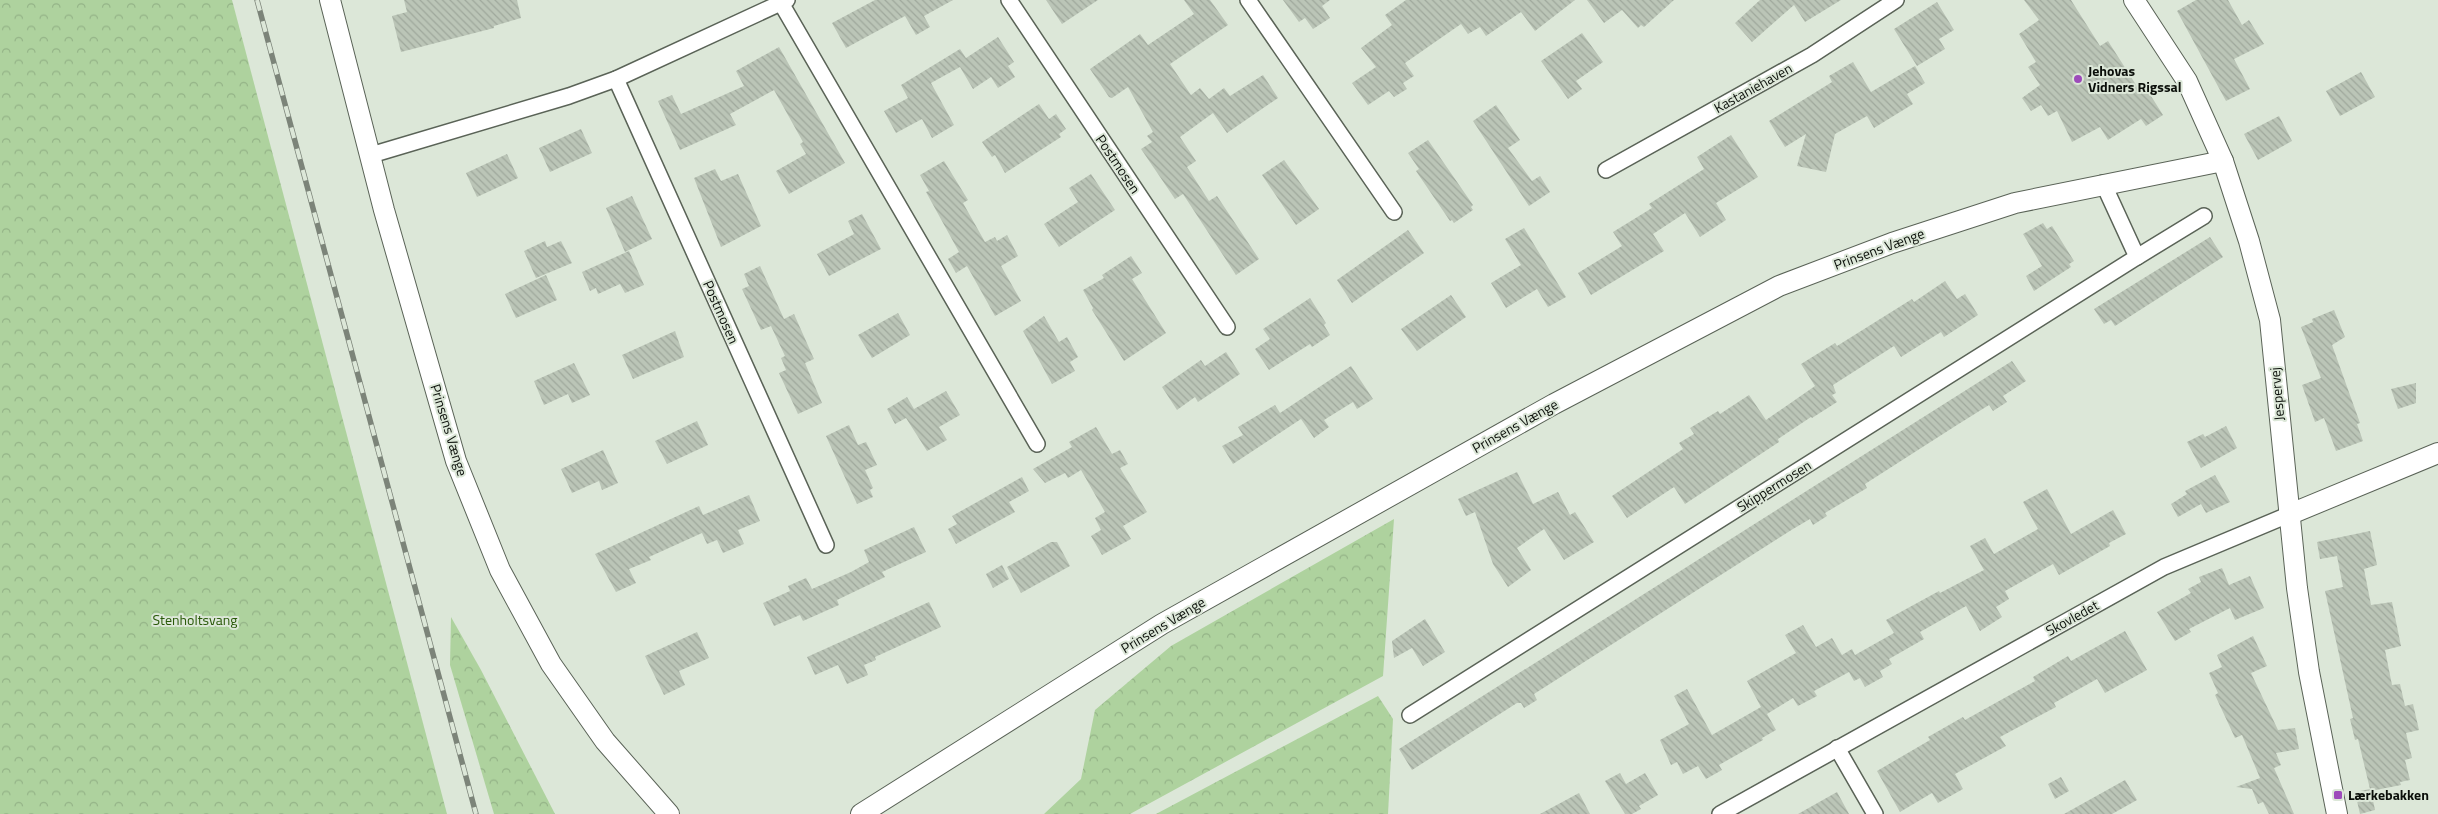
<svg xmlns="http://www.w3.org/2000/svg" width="2438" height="814" font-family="'Titillium Web',sans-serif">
<defs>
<pattern id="forest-crowns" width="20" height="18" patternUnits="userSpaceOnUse" patternTransform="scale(1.25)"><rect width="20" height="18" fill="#aed29e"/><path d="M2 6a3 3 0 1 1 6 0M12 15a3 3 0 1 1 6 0" fill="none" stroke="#94b387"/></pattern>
<pattern id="building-back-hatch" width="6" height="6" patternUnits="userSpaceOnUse" patternTransform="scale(1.25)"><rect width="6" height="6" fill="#bbc5b7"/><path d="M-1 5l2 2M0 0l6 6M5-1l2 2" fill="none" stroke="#9fa89c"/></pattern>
</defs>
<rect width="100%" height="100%" fill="#dce7d8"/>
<g fill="url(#forest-crowns)">
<path d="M0,0h232l215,814h-447z"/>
<path d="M1394,519l-11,157 -253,138h-86l37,-35 14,-69 76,-64z"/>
<path d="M451,617l30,53 74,144h-61l-44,-149z"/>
<path d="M1378,696l15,23 -5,95h-232z"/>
</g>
<g fill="url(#building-back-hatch)">
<path d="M404,0h113l4,18 -27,8v2l-93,24 -9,-36 15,-4z"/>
<path d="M875,0h78l-29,16 6,11 -14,8 -11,-19 -59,32 -14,-25z"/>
<path d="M1046,0h52l-36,24z"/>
<path d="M1184,0h26l18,25 -58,39 21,31 9,-7 9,11 15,-11 6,8 33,-21 15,23 -51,35 -14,-20 -33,24 16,24 -9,6 22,34 8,-5 42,63 -23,16 -53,-81 -8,5 -34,-50 11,-7 -5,-6 6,-4 -25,-45 -16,11 -3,-1 -19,-28 50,-35 8,11 46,-31z"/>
<path d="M1283,0h47l-8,6 8,12 -17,11 -8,-11 -6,4z"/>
<path d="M1406,0h169l-40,31 -14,-19 -35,24 -6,-9 -12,7 -7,-10 -56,39 9,13 -11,7 4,6 -13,8 -5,-6 -21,14 -16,-22 24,-16 -15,-19 31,-23 -7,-10z"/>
<path d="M1587,0h87l-30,27 -3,-2 -3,3 -16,-18 -18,13z"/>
<path d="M1760,0h81l-36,22 -11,-17 -42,37 -17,-19z"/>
<path d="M2024,0h47l29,46 8,-5 30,47 6,-3 19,30 -17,11 -5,-7 -33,21 -8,-13 -28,15 -15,-31 -9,5 -7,-11 -10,6 -9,-13 18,-13 -12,-18 8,-5 -17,-28 20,-14z"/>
<path d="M2196,0h32l14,25 7,-5 15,24 -30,15 16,30 -24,12 -49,-90z"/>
<path d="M1937,2l17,28 -15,9 6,10 -28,17 -23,-37z"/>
<path d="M1582,33l21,29 -27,19 6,8 -14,10 -27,-38z"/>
<path d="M998,37l16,25 -6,4 7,11 -17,11 -7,-11 -18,12 -13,-22 -29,16 23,42 -22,13 -10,-19 -26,14 -12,-22 24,-13 -7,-13 59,-36 6,9z"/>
<path d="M779,47l66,116 -56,31 -13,-23 30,-17 -6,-10 3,-2 -29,-52 -44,24 6,11 -56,25 -22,-49 14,-6 9,19 63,-28 -8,-15z"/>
<path d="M1853,62l18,30 44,-26 10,17 -18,11 6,10 -39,24 -7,-12 -32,18 -9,38 -29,-6 9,-32 -21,13 -16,-26 63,-39 -3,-6z"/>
<path d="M2361,72l14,25 -35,19 -14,-25z"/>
<path d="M1039,104l10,15 7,-5 10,15 -7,5 2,3 -56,36 -10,-18 -3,2 -10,-15z"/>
<path d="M1496,105l24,35 -12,8 24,33 8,-5 10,16 -21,14 -56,-85z"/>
<path d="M2279,116l13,25 -34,19 -14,-26z"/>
<path d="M581,129l11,24 -42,19 -11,-24z"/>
<path d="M1731,135l27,42 -42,26 10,17 -26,17 -15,-24 -32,21 11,17 -73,44 -13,-22 44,-27 -9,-14 39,-24 -3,-4 55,-35 -7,-12z"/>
<path d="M1428,140l45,65 -2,2 2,3 -19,13 -2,-3 -2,1 -34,-50 3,-2 -11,-16z"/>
<path d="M507,154l11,24 -41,19 -11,-24z"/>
<path d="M1284,160l35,49 -23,16 -34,-50z"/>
<path d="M944,161l24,39 -5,3 22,39 10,-5 2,4 10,-6 11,21 -17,10 20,35 -26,15 -28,-50 -11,7 -8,-14 11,-7 -33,-60 3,-1 -9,-16z"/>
<path d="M715,169l6,12 17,-7 23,52 -40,21 -27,-69z"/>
<path d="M1091,174l24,36 -56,37 -15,-23 34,-22 -9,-14z"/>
<path d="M632,196l20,43 -27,13 -19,-44z"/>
<path d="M862,214l19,35 -52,27 -12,-22 37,-20 -6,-13z"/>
<path d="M2043,223l4,6 5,-3 22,35 -5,3 2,3 -37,24 -8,-15 16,-10 -19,-32z"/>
<path d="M1524,228l42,69 -18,10 -11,-18 -31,19 -15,-25 30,-18 -16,-26z"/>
<path d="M1408,230l16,23 -72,50 -15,-23z"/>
<path d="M2210,237l13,20 -108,69 -4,-6 -7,4 -10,-15z"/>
<path d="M545,241l2,6 14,-6 11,22 -36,15 -12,-27z"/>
<path d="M629,251l15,34 -19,8 -5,-9 -22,10 -2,-6 -6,3 -8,-19z"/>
<path d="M1131,256l11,17 -10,6 34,54 -42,28 -32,-51 1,-2 -10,-18 21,-12 -2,-3z"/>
<path d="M760,266l24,53 10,-5 20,45 -9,4 17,40 -24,11 -19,-41 7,-3 -5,-12 4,-2 -14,-30 -10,4 -19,-41 7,-3 -5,-12z"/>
<path d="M546,275l11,25 -41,18 -11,-24z"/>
<path d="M1945,281l12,18 8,-5 13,21 -34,22 -3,-5 -40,25 -7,-11 -61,39 3,8 -4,2 5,7 -25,16 -1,-1 -33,22 1,3 -94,62 -11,-17 -47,31 -15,-22 71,-47 -4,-6 15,-9 -4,-6 28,-17 2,3 29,-19 17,25 49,-34 -14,-22 34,-21 2,3 75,-47 2,3z"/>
<path d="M1451,295l15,22 -49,34 -16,-22z"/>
<path d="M1310,298l16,25 -2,2 6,10 -18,12 -2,-3 -41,26 -14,-21 15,-10 -7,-10z"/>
<path d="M2334,310l11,27 -13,8 28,78 -3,1 6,17 -27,10 -12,-33 -9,4 -13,-37 19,-7 -20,-51 12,-5 -1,-3z"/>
<path d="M898,313l12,22 -38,23 -14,-23z"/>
<path d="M1044,316l15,26 8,-5 11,20 -8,5 5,9 -23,13 -29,-53z"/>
<path d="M675,331l9,26 -51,22 -11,-24z"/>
<path d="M1226,352l14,22 -42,28 -3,-5 -18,13 -15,-23 39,-27 4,6z"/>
<path d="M2012,361l14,20 -23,15 4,6 -14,9 -4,-6 -32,20 -92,59 2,4 -42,25 2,3 -14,9 -3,-6 -17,10 -259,165 3,6 -13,8 -3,-5h-4l-105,67 -13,-21z"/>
<path d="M574,363l16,32 -18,8 -4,-9 -24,11 -10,-24z"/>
<path d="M1351,366l22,33 -16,10 -4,-7 -29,18 5,7 -15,11 -13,-19 -68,45 -11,-18 21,-11 -5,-8 37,-22 5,8z"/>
<path d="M2416,383v20l-18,6 -7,-20z"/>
<path d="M946,391l14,24 -21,12 8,13 -20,11 -21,-33 -11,6 -8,-15 20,-12 7,12z"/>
<path d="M697,421l11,24 -41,19 -12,-23z"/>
<path d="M849,425l9,20 8,-3 11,23 -12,5 8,18 -3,2 3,7 -16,7 -31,-68z"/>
<path d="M2226,426l11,22 -36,20 -14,-26 16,-8 2,3z"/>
<path d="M1096,427l16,27 8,-4 8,14 -8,4 27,44 -24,14 8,13 -29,16 -11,-19 10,-6 -6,-12 10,-6 -24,-42 -13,8 -3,-5 -20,10 -12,-14 39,-22 -3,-5z"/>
<path d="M603,450l15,33 -16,7 -3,-9 -27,12 -11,-24z"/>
<path d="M1517,472l16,32 25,-12 12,23 5,-3 19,30 -30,18 -20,-31 -27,19 14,22 -23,17 -15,-23 -18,-52 -9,4 -8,-17z"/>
<path d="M2215,475l15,27 -24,11 -5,-9 -23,13 -7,-13 16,-10 -2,-3z"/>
<path d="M1022,477l7,14 -20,11 6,10 -59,32 -8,-15 9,-5 -5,-8z"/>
<path d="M2047,489l24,45 42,-24 13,24 -17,9 1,3 -51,29 -6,-11 -48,27 4,8 -13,8 6,10 -22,14 -14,-25 -46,26 4,7 -35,20 3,5 -12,7 3,6 -18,10 -5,-9 -6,3 -5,-9 -35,19 3,5 -19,10 -5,-8 -26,16 9,16 -14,8 1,2 -44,25 3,5 -16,9 -8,-13 -15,8 -6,-12 -6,3 -11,-25 29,-16 -15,-28 13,-7 25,46 49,-28 -14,-26 49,-28 -11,-18 18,-10 13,22 16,-9 10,17 10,-6 3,6 39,-22 -8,-13 53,-29 1,2 44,-23 -14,-24 15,-8 9,16 44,-25 -15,-27z"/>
<path d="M749,495l11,26 -22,9 6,14 -21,9 -6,-13 -10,4 -5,-11 -53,24 2,3 -22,9 7,14 -20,9 -21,-38 104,-48 4,9z"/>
<path d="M914,527l12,25 -44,20 3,5 -48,23 2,5 -36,16 -3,-6 -26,11 -11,-23 27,-12 -2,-5 18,-8 6,11 39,-17 18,-10 -5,-12z"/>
<path d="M2370,531l7,34 -13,4 7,36 21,-3 9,44 -16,4 7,35 8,-1 5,22 8,-2 6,26 -13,3 6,25 -7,2 5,20 -10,2 1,3 -30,6 4,19 -15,4 -5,-22 15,-3 -12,-50 -3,1 -5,-21 3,-1 -28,-127 18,-4 -6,-31 -17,3 -3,-17z"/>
<path d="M1051,542h6l13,24 -49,27 -14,-26z"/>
<path d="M1002,565l7,14 -16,9 -7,-14z"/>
<path d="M2222,568l7,17 21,-9 14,32 -29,12 -5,-12 -41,21 2,3 -16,9 -18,-29 34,-19 -3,-4 13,-7 -2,-5z"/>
<path d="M929,602l12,25 -66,30 1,3 -12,5 4,10 -21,9 -9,-19 -23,10 -8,-18z"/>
<path d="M1425,619l20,33 -22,14 -11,-18 -18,10 -2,-17z"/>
<path d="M2125,631l22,39 -42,23 -8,-14 -43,24 2,4 -56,30 6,9 -51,28 8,15 -25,14 -6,-10 -32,19 -23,-41 53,-31 -2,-3 35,-20 2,3 70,-39 -2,-4 35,-21 3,5z"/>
<path d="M697,632l12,26 -30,13 6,14 -21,10 -19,-39z"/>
<path d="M2253,636l14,30 -16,7 27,57 17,-2 4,21 -23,4 5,12 -7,3 20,46h-25l-6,-12 -5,2 -6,-15 -16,-2 24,-9 -18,-43 -7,3 -20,-43 3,-2 -9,-20 13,-6 -5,-12z"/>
<path d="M1620,773l6,11 19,-11 13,22 -19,11 2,3 -9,5h-7l-20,-33z"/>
<path d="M2061,777l8,14 -14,8 -7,-15z"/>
<path d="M2125,780l12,20 -25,14h-48z"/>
<path d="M1837,792l12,22h-51z"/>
<path d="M1579,793l11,21h-50z"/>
</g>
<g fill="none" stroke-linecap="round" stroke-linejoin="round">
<defs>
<g id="minor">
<path d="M1009,0l218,327"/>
<path d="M1248,0l146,212"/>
<path d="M781,3l256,441"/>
<path d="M616,79l210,466"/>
<path d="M371,155l198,-59 47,-17 171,-79"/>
<path d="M1606,170l206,-115 84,-55"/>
<path d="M2137,257l67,-41"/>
<path d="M1410,715l727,-458 -34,-74"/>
<path d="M1837,748l38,66"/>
<path d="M1720,814l444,-247 124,-52"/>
</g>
<g id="tertiary">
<path d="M330,0l54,210 72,251 44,109 51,94 54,77 64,73"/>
<path d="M2134,0l53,81 36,80 26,80 21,79 27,268 12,84 28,142"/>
<path d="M2288,515l150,-62"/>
<path d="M861,814l301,-190 392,-220 225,-118 113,-43 123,-40 208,-42"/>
</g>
</defs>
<use href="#minor" stroke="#5a6357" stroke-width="18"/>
<use href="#tertiary" stroke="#5a6357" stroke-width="22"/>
<use href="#minor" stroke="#fff" stroke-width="15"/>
<use href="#tertiary" stroke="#fff" stroke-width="20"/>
<defs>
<path id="rail" d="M257,0l219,814"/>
</defs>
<use href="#rail" stroke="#7c8479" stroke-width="5.5"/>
<use href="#rail" stroke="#dce7d8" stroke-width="4" stroke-dasharray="11" stroke-linecap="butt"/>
</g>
<g fill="#9d4bba" stroke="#dce7d8" stroke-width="2">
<circle cx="2078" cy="79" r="5"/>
<rect x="2333" y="790" width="10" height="10" rx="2.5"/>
</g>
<g text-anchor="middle" stroke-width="4" stroke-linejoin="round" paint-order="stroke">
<g font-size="14" font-weight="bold" fill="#0b0f0a" stroke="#dce7d8" text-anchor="start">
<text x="2088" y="76">Jehovas<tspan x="2088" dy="16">Vidners Rigssal</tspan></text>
<text x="2348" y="800">Lærkebakken</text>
</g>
<g font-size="14" fill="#0b0f0a" stroke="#dce7d8">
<text transform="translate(1753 88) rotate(-29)" y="5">Kastaniehaven</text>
<text transform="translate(1118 164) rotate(56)" y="5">Postmosen</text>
<text transform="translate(1879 249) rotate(-20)" y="5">Prinsens Vænge</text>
<text transform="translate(721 312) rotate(66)" y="5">Postmosen</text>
<text transform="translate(2277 394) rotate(-95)" y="5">Jespervej</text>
<text transform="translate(1515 426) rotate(-29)" y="5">Prinsens Vænge</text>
<text transform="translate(449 430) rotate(73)" y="5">Prinsens Vænge</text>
<text transform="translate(1774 486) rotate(-32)" y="5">Skippermosen</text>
<text transform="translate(2072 618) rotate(-29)" y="5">Skovledet</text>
<text transform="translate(1163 625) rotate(-31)" y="5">Prinsens Vænge</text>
</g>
<g font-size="14" fill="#285807" stroke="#dce7d8">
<text x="195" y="625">Stenholtsvang</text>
</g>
</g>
</svg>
